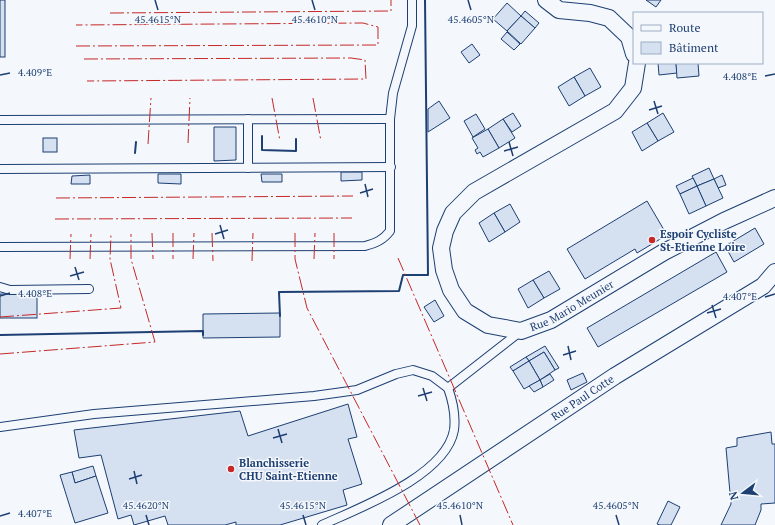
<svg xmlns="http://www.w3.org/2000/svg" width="775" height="525" font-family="'PT Serif',serif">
<rect width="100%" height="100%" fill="#f4f7fb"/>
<g fill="#d5e0f0" stroke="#1d3f73">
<rect x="0" y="0" width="5" height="57"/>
<path d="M646,0h15l-5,7z"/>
<path d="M507,3l14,13 -14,15 -14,-12z"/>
<path d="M525,11l14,12 -4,5 -14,-12z"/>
<path d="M521,16l14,12 -14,16 -14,-13z"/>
<path d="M507,32l13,12 -6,6 -13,-11z"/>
<path d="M472,44l8,11 -11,8 -8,-11z"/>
<path d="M658,63h18l1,10 -18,2z"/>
<path d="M676,63h22l1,13 -22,2z"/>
<path d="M590,68l11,19 -16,9 -11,-19z"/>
<path d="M574,77l11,19 -16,10 -11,-19z"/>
<path d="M439,101l11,17 -22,14v-23z"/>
<path d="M513,113l8,13 -9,6 -9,-13z"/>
<path d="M663,113l11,19 -16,9 -11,-18z"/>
<path d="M476,114l9,15 -12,8 -9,-16z"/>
<path d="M503,119l12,19 -16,10 -11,-19z"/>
<path d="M647,123l11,18 -16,10 -10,-19z"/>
<path d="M214,127h22v33l-22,1z"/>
<path d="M488,129l11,19 -16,9 -3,-5 -3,2 -2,-4 3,-2 -6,-10z"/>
<rect x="43" y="138" width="14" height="14"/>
<path d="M709,168l5,11 -17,7 -5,-10z"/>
<path d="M341,172h21v8l-21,1z"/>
<path d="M158,174h23v10l-23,-1z"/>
<path d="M261,174h21v8h-20z"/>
<path d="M90,175v9h-19l1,-8z"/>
<path d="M722,175l4,10 -8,3 -4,-9z"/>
<path d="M693,178l4,8 -17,8 -4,-8z"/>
<path d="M714,179l9,19 -17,8 -9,-20z"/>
<path d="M697,186l9,20 -17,8 -9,-20z"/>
<path d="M647,201l20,34 -30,18 -2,-4 -50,30 -18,-30z"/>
<path d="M510,204l10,18 -15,10 -11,-19z"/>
<path d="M494,213l11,19 -16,10 -10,-19z"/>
<path d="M755,228l9,16 -30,18 -9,-16z"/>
<path d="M716,252l11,20 -129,75 -11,-19z"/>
<path d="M549,271l11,18 -16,9 -11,-18z"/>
<path d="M533,280l11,18 -16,10 -10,-19z"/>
<rect x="0" y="294" width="37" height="24"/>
<path d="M435,300l9,16 -10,6 -10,-15z"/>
<path d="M280,313v24l-77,1v-24z"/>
<path d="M545,346l14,22 -4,2 -11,-18 -15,9 -3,-4z"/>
<path d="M544,352l11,18 -15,10 -11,-19z"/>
<path d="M526,357l3,4 -16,10 -3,-4z"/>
<path d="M529,361l11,19 -16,9 -11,-18z"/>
<path d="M583,373l4,9 -16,8 -4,-10z"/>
<path d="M550,374l4,6 -11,7 -3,-7z"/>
<path d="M540,380l3,7 -9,5 -5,-6z"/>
<path d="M348,404l9,33 -9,2 14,45 -19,6 4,15 -67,20h-44v-3l-11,3h-57l-3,-9 -31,9 -3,-10 -13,4 -17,-64 -22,3 -5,-28 166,-19 8,25z"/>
<path d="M771,432l1,12h3v59l-14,1v6l-6,15h-34l10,-21 -5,-56 11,-2v-8z"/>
<path d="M93,466l3,10 -21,7 -3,-11z"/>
<path d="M72,472l3,11 21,-7 12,37 -33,10 -15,-48z"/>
<path d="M668,501l12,6 -9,18h-11l-3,-1z"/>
</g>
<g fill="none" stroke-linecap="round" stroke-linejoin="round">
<defs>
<g id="service">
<path d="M248,119v49"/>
<path d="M0,120l390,-1"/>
<path d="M0,169l391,-2"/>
<path d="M0,247l365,-1c11,-3 18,-6 25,-15v-112l3,-26 19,-67v-26"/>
<path d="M0,287l10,3 79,-1"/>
<path d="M0,427l94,-13 220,-18 43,-6 39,-16 17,-4 19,6 16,12"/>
<path d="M322,525c37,-17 124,-49 132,-95 2,-15 -1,-28 -6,-42l73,-57"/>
</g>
<g id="minor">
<path d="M546,0l13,10 31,3 19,5 20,19 5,17"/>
<path id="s1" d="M637,63l-4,25 -18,23 -141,81 -21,21 -8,18 -4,17 3,22 7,20 14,21 23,14 33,6 30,-11 113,-68 60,-31 51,-23"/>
<path id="s2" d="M391,525l224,-149 148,-90 12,-14"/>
</g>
</defs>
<use href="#service" stroke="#1d3f73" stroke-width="10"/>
<use href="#minor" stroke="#1d3f73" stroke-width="18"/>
<use href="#service" stroke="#f4f7fb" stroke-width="8"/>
<use href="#minor" stroke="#f4f7fb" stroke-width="16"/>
<g stroke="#1d3f73" stroke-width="2">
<path d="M262,136v14l34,1v-12"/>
<path d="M135,153l1,-11"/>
<path d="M280,316l-1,-24 120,-1 4,-16h25l-3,-275"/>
<path d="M0,335l203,-4v4"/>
</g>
<g stroke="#c62828" stroke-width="1" stroke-dasharray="14 3 2 3" stroke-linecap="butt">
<path d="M110,13l281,-2v-11"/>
<path d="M76,46l302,-1v-18l-15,-4 -287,2"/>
<path d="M84,59l267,-1 14,2 1,19 -279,2"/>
<path d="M272,98l8,43"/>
<path d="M313,98l8,43"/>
<path d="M188,143l2,-45"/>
<path d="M148,144l3,-46"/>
<path d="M56,198l297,-2"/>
<path d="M55,219l297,-1"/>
<path d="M152,233l1,26"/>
<path d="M173,233v26"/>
<path d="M212,233l1,28"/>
<path d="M295,233v26l12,49 113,217"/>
<path d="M334,233v26"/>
<path d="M398,258l115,267"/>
<path d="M70,259l1,-25"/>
<path d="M90,259l1,-25"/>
<path d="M193,259l1,-26"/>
<path d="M314,259l1,-26"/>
<path d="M252,261l1,-28"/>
<path d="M0,317l121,-9 -11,-49 1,-25"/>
<path d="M0,354l155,-12 -24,-83v-25"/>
</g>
</g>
<path fill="none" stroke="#1d3f73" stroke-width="1.5" d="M155,0l3,10M312,0l3,10M468,0l3,10M0,75l10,-2M765,76l10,-2M654,101l4,13M649,110l13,-4M509,142l4,14M504,151l14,-4M365,184l3,13M360,193l13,-4M220,225l4,14M215,234l13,-4M75,267l4,13M70,276l14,-4M0,296l10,-3M765,297l10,-3M712,305l4,13M707,313l14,-4M568,346l3,14M563,355l13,-4M423,388l4,13M418,396l14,-4M278,429l4,14M273,438l14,-4M134,471l3,13M129,479l13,-4M146,515l3,10M303,515l3,10M460,515l2,10M616,515l3,10M0,516l10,-3"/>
<g fill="#c62828" stroke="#f4f7fb" stroke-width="1.5">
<circle cx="652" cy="240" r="4"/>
<circle cx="231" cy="469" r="4"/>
</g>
<g text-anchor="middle" stroke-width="3" stroke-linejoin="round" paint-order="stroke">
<g font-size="11" font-weight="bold" fill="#1d3f73" stroke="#f4f7fb" text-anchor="start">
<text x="660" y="238">Espoir Cycliste<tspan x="660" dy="13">St-Etienne Loire</tspan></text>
<text x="239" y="467">Blanchisserie<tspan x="239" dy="13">CHU Saint-Etienne</tspan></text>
</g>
<g font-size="11" fill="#1d3f73" stroke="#f4f7fb">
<text dy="4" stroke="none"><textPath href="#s1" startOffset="470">Rue Mario Meunier</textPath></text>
<text dy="4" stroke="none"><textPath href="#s2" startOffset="230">Rue Paul Cotte</textPath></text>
</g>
</g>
<g font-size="10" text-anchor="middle" fill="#1d3f73" stroke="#f4f7fb" stroke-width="3" stroke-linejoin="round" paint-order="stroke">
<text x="158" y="23">45.4615°N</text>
<text x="315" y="23">45.4610°N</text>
<text x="471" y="23">45.4605°N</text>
<text x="35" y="76">4.409°E</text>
<text x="740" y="80">4.408°E</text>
<text x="35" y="297">4.408°E</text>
<text x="740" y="300">4.407°E</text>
<text x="146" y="509">45.4620°N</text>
<text x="303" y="509">45.4615°N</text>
<text x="460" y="509">45.4610°N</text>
<text x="616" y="509">45.4605°N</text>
<text x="35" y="517">4.407°E</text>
</g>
<rect x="633" y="12" width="130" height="52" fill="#f4f7fb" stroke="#9eadc5"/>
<rect x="641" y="25" width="20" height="6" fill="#f4f7fb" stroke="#9eadc5"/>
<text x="669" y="32" font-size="12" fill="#1d3f73">Route</text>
<rect x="641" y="42" width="20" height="12" fill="#d5e0f0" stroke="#9eadc5"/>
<text x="669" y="52" font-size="12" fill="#1d3f73">Bâtiment</text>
<g transform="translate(743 493) rotate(254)" stroke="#f4f7fb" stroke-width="3" paint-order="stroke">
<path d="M0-3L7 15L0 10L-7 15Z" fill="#1d3f73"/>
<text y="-6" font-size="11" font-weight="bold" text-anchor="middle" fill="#1d3f73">N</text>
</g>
</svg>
